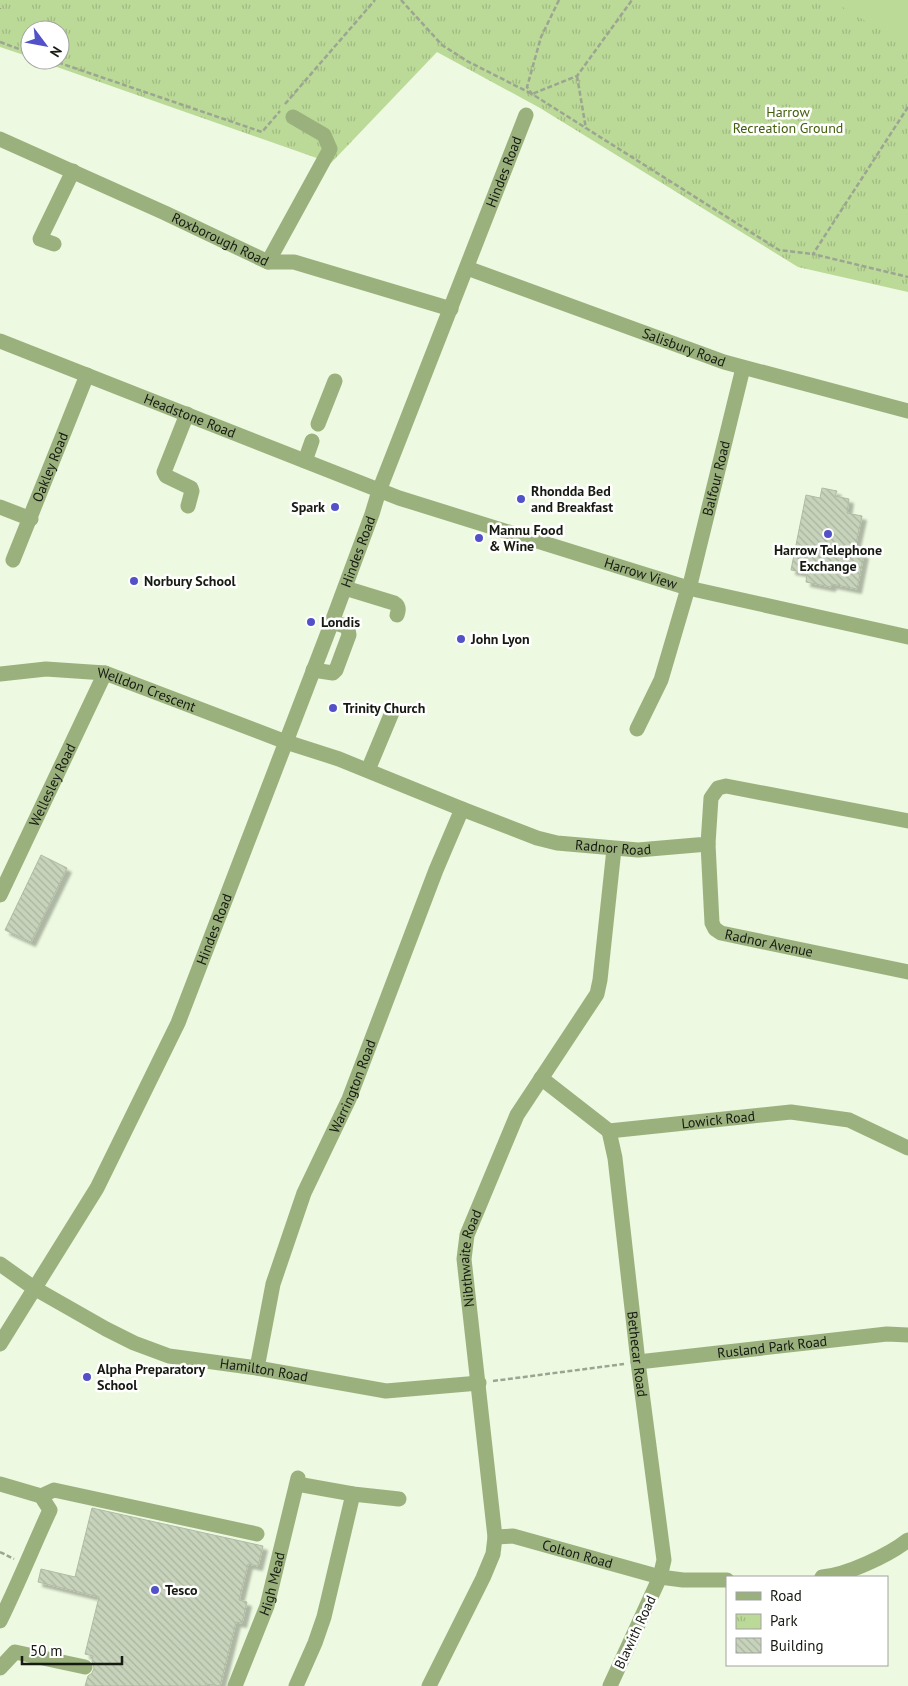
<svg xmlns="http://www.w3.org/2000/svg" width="908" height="1686" font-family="'PT Sans',sans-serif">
<defs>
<pattern id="park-tufts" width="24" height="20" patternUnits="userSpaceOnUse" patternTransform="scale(1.25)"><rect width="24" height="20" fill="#bbd997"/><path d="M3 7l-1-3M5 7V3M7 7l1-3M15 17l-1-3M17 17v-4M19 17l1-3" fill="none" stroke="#a0ba81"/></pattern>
<pattern id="building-back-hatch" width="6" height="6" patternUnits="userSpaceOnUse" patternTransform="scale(1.25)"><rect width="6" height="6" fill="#c7d3bb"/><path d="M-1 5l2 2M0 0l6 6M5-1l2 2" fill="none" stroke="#aab5a0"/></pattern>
<filter id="shadow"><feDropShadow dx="4.5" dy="4.5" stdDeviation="1" flood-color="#0004"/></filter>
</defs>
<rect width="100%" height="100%" fill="#edf9e0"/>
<path fill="url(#park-tufts)" d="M0,0h908v292l-110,-25 -258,-159 -103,-56 -106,111 -294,-103h23v-30h-30v27l-30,-10z"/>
<path fill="#bbd997" d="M831,0h77v47z"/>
<g fill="url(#building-back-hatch)" stroke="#b0bba3" filter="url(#shadow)">
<path d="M822,488l15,3 -2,5 14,3 -2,14 15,3 -8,36 10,2 -7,35 -25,-5 -1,3 -25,-5 1,-9 -16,-3 15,-75 14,3z"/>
<path d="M41,855l26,13 -36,74 -26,-12z"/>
<path d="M92,1508l171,38 -5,20 -10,-2 -9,36 8,2 -5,21 -6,-1 -16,64 -14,-2v2h-121l3,-10 4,-3 2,-5 -2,-7 1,-5 -8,-2 14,-57 -61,-15 3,-13 34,8z"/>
</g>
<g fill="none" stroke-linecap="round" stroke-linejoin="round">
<g stroke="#9ca592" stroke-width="2.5" stroke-dasharray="5 2.5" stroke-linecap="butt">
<path d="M401,0l41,45 25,16 65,33 45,-18 55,-76"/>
<path d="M559,0l-18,37 -14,50 5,7 247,156 34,4"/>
<path d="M0,8v1"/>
<path d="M0,42l30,11"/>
<path d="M51,60l211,72 18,-21"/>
<path d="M577,76l9,53"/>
<path d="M285,104l90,-104"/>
<path d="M908,107l-95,147 95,23"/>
<path d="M493,1381l131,-17"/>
<path d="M0,1552l14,7"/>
</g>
<g stroke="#9ab17e" stroke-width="15">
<path id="s1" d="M0,139l165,74 103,49h26l157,47"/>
<path d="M54,244l-14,-5 33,-68"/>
<path d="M268,262l62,-113 -6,-14 -31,-18"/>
<path id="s2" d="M467,268l257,94 184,49"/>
<path id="s3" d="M0,341l399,157 289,90 220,49"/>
<path d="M187,414l-23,58 2,4 25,12 1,3 -4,15"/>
<path d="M318,424l17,-43"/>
<path d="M305,461l7,-20"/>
<path d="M0,507l31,12"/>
<path id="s4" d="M13,560l74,-185"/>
<path d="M345,588l49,15c5,3 5,6 3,12"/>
<path id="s5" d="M689,589l54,-221"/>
<path d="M313,670l20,3 3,-3 13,-35 -1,-6 -3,-3 -13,-4"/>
<path id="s6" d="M0,674l46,-5 59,4 181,69 53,17 123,50 75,29 20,5 81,7 70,-6 3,-46 7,-10 8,-2 182,35"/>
<path d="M637,729l24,-49 27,-92"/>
<path d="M368,770l25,-60"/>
<path id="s7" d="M708,844l4,79 3,6 6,4 187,39"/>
<path id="s8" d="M0,895l105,-222"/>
<path id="s9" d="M541,1078l68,53 182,-19 58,8 59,28"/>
<path id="s10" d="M609,1131l6,27 23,204 26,198 -4,17 -50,109"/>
<path id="s11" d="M0,1264l34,24 72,41 28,14 35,13 88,12 129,23 93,-8"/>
<path id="s12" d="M0,1344l97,-156 81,-165 154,-401 40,-108 7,-23 147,-376"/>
<path id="s13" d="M638,1362l249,-28 21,1"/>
<path id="s14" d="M257,1368l16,-84 31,-91 45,-94 87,-229 26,-61"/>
<path d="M0,1484l41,12 9,14c-17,37 -32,74 -50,111"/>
<path d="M297,1484l56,10 46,5"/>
<path d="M41,1496l13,-6 203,44"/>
<path id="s15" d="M495,1537l18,-1 147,41 23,3h44"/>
<path d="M822,1577c25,-2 67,-22 86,-37"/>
<path d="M0,1668l15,-16 70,15"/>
<path id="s16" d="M235,1686l32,-80 31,-128"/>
<path d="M296,1686l19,-43 9,-26 29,-123"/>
<path id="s17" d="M429,1686l54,-108 10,-24 2,-17 -31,-278 3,-24 50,-120 80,-121 3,-14 14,-131"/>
</g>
</g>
<g fill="#5251c8" stroke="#fff" stroke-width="2">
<circle cx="521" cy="499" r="5"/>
<circle cx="335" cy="507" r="5"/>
<circle cx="828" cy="534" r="5"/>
<circle cx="479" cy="538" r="5"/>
<circle cx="134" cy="581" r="5"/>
<circle cx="311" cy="622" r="5"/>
<circle cx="461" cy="639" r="5"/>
<circle cx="333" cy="708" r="5"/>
<circle cx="87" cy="1377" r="5"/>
<circle cx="155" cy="1590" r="5"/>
</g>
<g text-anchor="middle" stroke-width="5" stroke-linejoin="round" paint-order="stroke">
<g font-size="14" fill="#425f0a" stroke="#fff">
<text x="788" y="117">Harrow<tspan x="788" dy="16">Recreation Ground</tspan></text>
</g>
<g font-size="14" fill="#161a11" stroke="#fff">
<text dy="5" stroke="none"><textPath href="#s12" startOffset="1279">Hindes Road</textPath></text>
<text dy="5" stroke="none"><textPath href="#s1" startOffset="242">Roxborough Road</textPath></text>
<text dy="5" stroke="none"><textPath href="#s2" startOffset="231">Salisbury Road</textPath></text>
<text dy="5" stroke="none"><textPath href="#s3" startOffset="204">Headstone Road</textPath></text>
<text dy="5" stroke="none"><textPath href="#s4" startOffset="100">Oakley Road</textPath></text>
<text dy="5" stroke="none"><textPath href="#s5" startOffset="114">Balfour Road</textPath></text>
<text dy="5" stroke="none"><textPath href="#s12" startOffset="872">Hindes Road</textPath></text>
<text dy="5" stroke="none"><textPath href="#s3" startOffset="682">Harrow View</textPath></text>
<text dy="5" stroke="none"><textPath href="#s6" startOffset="150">Welldon Crescent</textPath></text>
<text dy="5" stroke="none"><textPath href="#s8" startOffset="122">Wellesley Road</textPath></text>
<text dy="5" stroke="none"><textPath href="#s6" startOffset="645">Radnor Road</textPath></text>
<text dy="5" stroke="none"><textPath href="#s12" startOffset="468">Hindes Road</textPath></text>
<text dy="5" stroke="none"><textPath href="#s7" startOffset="142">Radnor Avenue</textPath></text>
<text dy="5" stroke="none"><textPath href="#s14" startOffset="299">Warrington Road</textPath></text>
<text dy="5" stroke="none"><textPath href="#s9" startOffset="196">Lowick Road</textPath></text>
<text dy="5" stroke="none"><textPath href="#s17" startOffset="445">Nibthwaite Road</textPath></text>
<text dy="5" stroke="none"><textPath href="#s13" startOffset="135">Rusland Park Road</textPath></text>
<text dy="5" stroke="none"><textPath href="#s10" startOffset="225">Bethecar Road</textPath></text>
<text dy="5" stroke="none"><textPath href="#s11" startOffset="289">Hamilton Road</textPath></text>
<text dy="5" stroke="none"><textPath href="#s15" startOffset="85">Colton Road</textPath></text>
<text dy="5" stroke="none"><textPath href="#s16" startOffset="109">High Mead</textPath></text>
<text transform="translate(635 1632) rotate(-65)" y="5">Blawith Road</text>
</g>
<g font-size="14" font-weight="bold" fill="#161a11" stroke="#fff" text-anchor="start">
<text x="531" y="496">Rhondda Bed<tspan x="531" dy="16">and Breakfast</tspan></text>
<text x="325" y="512" text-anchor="end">Spark</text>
<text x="489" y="535">Mannu Food<tspan x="489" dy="16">&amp; Wine</tspan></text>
<text x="828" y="555" text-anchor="middle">Harrow Telephone<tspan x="828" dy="16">Exchange</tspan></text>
<text x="144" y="586">Norbury School</text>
<text x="321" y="627">Londis</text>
<text x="471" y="644">John Lyon</text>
<text x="343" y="713">Trinity Church</text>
<text x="97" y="1374">Alpha Preparatory<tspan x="97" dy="16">School</tspan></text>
<text x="165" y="1595">Tesco</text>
</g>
</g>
<rect x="726" y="1576" width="162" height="90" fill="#ffffff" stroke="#a2a3a0"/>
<rect x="736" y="1592" width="25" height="8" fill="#9ab17e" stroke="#a2a3a0"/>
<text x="770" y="1601" font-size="15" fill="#161a11">Road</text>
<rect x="736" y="1614" width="25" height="15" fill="url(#park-tufts)" stroke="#a2a3a0"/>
<text x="770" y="1626" font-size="15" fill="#161a11">Park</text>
<rect x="736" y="1638" width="25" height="15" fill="url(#building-back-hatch)" stroke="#a2a3a0"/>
<text x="770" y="1651" font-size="15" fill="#161a11">Building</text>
<g transform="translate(45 45) rotate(122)"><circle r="24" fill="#ffffff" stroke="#a2a3a0"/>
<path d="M0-4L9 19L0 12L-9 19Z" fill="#5251c8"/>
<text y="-8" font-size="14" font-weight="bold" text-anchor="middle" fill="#161a11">N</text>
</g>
<path d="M22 1656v8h100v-8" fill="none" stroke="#161a11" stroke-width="2.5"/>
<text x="30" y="1656" font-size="15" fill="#161a11" stroke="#ffffff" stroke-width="4" paint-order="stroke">50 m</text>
</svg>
